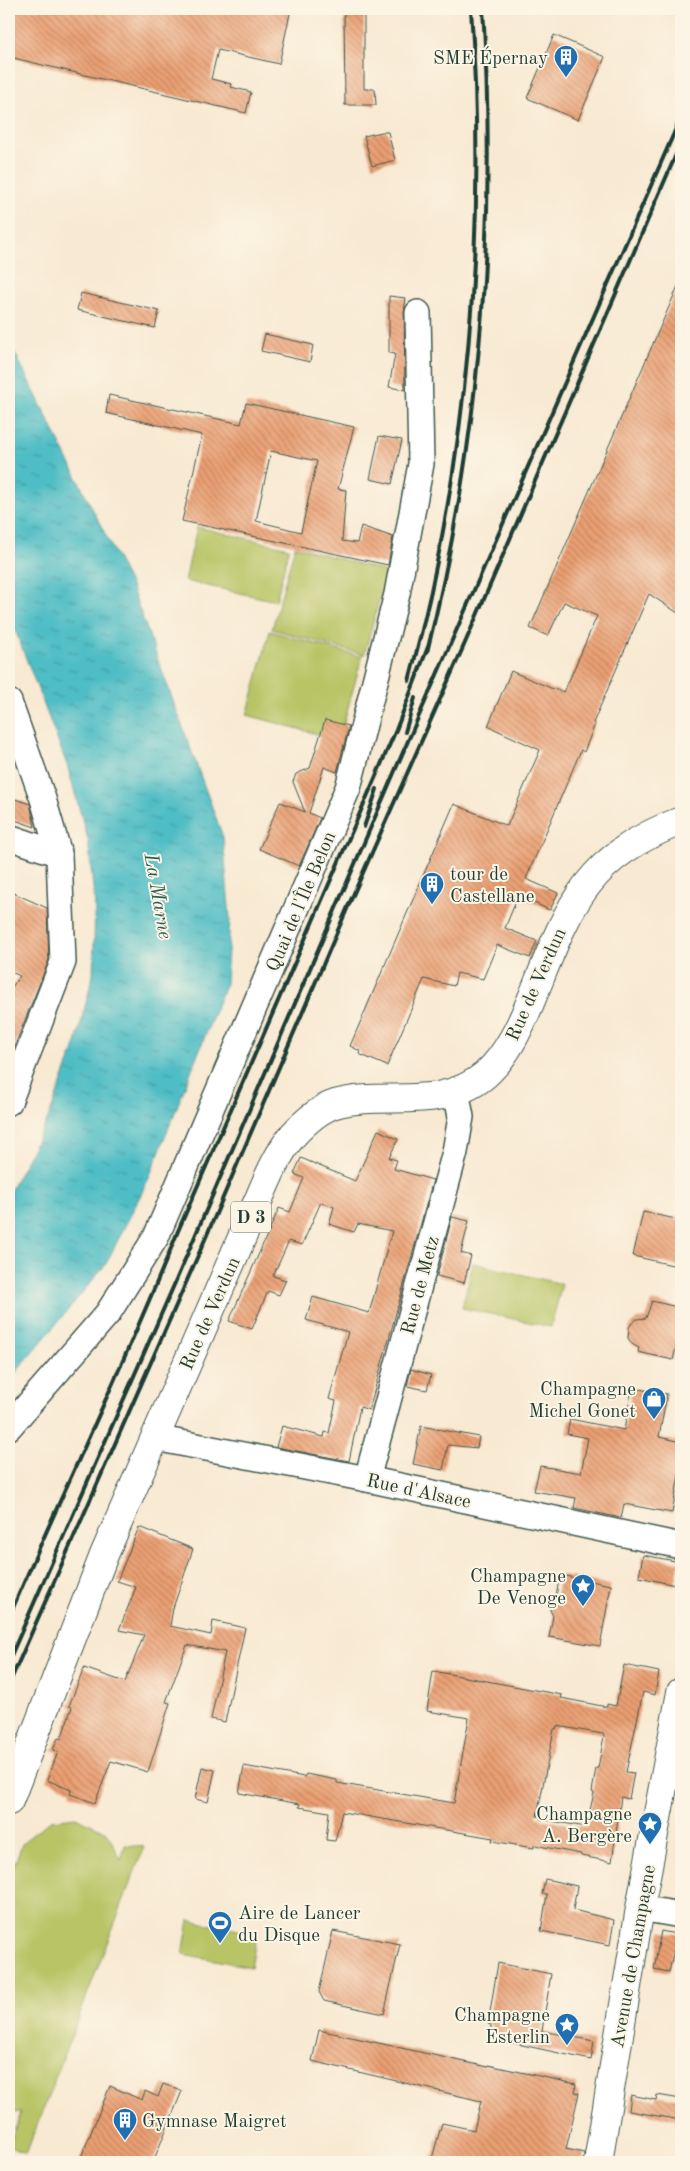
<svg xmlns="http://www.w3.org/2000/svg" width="690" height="2171" font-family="'Old Standard TT',serif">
<defs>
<pattern id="water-ripples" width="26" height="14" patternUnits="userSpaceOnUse" patternTransform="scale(1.25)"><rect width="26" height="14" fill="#4fbdc5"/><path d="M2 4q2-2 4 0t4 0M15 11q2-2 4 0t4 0" fill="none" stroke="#419ba1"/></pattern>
<pattern id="building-back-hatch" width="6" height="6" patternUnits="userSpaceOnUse" patternTransform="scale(1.25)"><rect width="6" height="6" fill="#eb9f72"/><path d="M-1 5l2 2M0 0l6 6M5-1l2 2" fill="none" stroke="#be835e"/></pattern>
</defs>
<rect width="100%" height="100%" fill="#fcf5e5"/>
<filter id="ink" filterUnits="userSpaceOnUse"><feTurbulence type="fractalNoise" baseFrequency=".02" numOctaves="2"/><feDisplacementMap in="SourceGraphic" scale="10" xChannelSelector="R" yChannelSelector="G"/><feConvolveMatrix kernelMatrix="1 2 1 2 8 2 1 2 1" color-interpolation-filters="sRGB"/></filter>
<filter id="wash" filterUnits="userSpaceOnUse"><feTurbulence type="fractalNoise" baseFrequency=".0096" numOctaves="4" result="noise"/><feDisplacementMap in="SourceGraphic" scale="20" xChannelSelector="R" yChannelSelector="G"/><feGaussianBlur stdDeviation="1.12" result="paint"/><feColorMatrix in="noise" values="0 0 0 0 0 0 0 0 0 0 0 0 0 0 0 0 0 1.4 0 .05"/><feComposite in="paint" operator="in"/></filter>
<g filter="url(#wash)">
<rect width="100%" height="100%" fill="#f8e9d2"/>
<g fill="#b8c465" stroke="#6c804c">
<path d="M197,527l92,21 -13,53 -91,-20z"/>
<path d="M295,546l92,26 -23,83 -92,-26z"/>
<path d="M270,631l92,26 -23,83 -92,-25z"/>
<path d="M473,1263l89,21 -11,43 -89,-19z"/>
<path d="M76,1817l31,15 14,28 4,-15 19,2 -118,307 -17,-8 12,-34 -12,2v-236l14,-36 28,-22z"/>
<path d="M189,1920l68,14 -6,33 -68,-13z"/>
</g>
<path fill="url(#water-ripples)" stroke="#377d7c" d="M9,341l122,245 92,251 7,82 -4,64 -77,195 -43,86 -97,117v-188l39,-74 28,-76 17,-68 2,-68 -7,-67 -21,-75 -58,-151z"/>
<g id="blocks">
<g fill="url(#building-back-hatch)" fill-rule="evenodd">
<path d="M9,9h282l-12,55 -61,-14 -7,29 21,5 -1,3 20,5 -5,21 -237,-56z"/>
<path d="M344,9h20v80h11l1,16h-31z"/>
<path d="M554,35l51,22 -27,63 -51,-22z"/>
<path d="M382,132h6l7,28 -23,6 -8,-30z"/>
<path d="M681,279v336l-32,-21 -56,129 2,1 -11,28 -3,-2 -55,129 32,14 -8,17 -32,-14 -13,32 32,13 -7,17 -33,-13 -14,34 -26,-6 -3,13 -30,-7 -37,87 -28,-12 1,-3 -10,-5 104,-242 53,22 33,-76 -52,-24 23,-55 42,18 11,3 33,-76 -33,-14 -16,34 -18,-8z"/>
<path d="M81,293l78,18 -4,17 -78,-18z"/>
<path d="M389,296l17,2 -2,15 1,77 -16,-3 6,-33 -6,-1z"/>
<path d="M265,334l48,11 -3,17 -49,-11z"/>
<path d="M109,395l132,29 5,-21 108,24 -16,62 8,1 -4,51 15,2 4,-17 32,11 -5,28 -206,-44 20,-86 -96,-22zM271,451l46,10 -16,71 -45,-11z"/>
<path d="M379,436l23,4 -10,44 -22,-5z"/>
<path d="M325,720l24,6 -12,46 -13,-5 -15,46 11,5 -21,48 -40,-17 21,-47 25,10 -12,-30 3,-8 14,-6z"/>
<path d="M9,797l21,7 5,23 -26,-9z"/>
<path d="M9,891l38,17 2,52 -40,100v-69l11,-15 -11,-5z"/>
<path d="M378,1130l20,9 -9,19 8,2 -3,9 39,11 -64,230 -9,-3 -11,54 -73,-14 6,-21 42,11 1,-5 4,1 7,-32 -7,-2 19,-67 -42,-12 7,-23 56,16 23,-82 -34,-7 -4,8 -25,-8 5,-17 -13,-5 -19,43 -13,-4 -16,35 13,4 -7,15 -11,-4 -16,38 -23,-8 50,-113 11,4 14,-34 -10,-4 7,-16 54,23z"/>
<path d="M643,1212l38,8v47l-48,-11z"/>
<path d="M452,1217l17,4 -8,32 10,3 -7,27 -27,-7z"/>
<path d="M652,1301l29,7v19l-8,33 -35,-8 1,-4 -7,-4 -4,-6 1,-10 2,-4 6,-5 9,-1z"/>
<path d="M411,1369l20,6 -4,15 -20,-4z"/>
<path d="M632,1388l35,6 -8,43 22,5v22l-9,49 -48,-9 -3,14 -47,-10 2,-10 -42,-7 6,-25 41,7 7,-35 -21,-4 3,-15 54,11z"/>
<path d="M421,1426l58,11 -2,11 -29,-3 -5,25 -30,-6z"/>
<path d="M139,1527l54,22 -20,59 -3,18 41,9 2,-14 32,7 -20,94 -14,-3 14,-67 -38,-7 -21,57 4,1 -22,69 -37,-11 -16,42 -25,-9 1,-4 -24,-10 11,-28 -5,-2 5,-12 3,1 11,-32 -3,-1 15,-38 41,14 19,-47 -25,-5 17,-43 -19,-6z"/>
<path d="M643,1555l37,7 -5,23 -36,-8z"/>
<path d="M560,1575l51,10 -11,61 -51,-9 4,-21 -3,-6v-7l6,-7z"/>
<path d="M624,1665l35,7 -4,23 -12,-3 -17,80 8,1 -5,26 -8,-2 -9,65 -31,-6v-2l-47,-9v3l-42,-7 1,-3 -151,-26 -7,29 -9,-1 3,-28 -30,-5 1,-3 -61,-11 5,-27 60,11 2,-3 31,6v3l117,20 15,-85 -42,-7 6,-40 129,24 -1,3 46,9v-3l9,2zM557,1726l46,8 1,2 -6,32h-2l-4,24 2,1 -8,34 -46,-8 1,-2 -4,-1 17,-87h2z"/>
<path d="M202,1767l13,3 -7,32 -13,-3z"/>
<path d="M545,1879l32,7 -4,24 41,10 -4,25 -69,-14 6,-37h-5z"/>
<path d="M333,1931l67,13 -16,70 -60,-13 -5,-9z"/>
<path d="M661,1931l20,4v17l-7,-2 -5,22 -15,-3z"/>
<path d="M498,1963l53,11 -9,57 52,10 -3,19 -101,-22 1,-13 -3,-1z"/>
<path d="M319,2030l169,37v-2l88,19 -1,8 4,1 -13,56 18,4 -1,9h-39l-28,-5 -1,5h-84l11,-39 32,7 7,-29 -169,-40z"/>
<path d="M163,2084l19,7 -29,71h-74l31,-76 32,14 3,-9 13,6z"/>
<path d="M631,2095l25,5 1,-5 24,4v21l-52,-9z"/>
</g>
</g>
</g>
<g filter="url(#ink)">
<use href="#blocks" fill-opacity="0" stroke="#40574c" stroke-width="1"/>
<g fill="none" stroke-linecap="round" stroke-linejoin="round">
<defs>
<g id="minor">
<path d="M9,702l34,97 16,55 4,108 -54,140"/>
<path d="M9,837l50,17"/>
<path d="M9,1427l99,-114 48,-76 192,-449 49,-194 24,-130 -3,-151"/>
<path d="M155,1438l212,41 314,67"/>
<path d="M367,1479l88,-327 6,-35 -5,-26"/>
<path d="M640,1908l41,7"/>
</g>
<g id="major">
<path d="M9,1801l95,-246 149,-343c12,-26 22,-55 40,-77 11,-12 27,-26 42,-31 50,-14 106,8 150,-29 22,-19 36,-50 47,-77 36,-89 52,-141 149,-177"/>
<path d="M598,2162l42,-254 41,-216"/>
</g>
</defs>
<use href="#minor" stroke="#40574c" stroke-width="28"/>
<use href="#major" stroke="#40574c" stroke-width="30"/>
<use href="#minor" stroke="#fff" stroke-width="25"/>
<use href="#major" stroke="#fff" stroke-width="28"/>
<g stroke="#1f3d34" stroke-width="4">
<path d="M427,652c53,-210 70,-428 56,-643"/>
<path d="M409,681c59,-218 78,-447 62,-672"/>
<path d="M405,732l10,-34"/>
<path d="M364,827l13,-38"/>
<path d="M9,1617c55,-129 117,-256 169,-386l218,-501 32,-83"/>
<path d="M9,1660l165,-375 223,-519 284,-649"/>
<path d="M9,1684l191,-433 150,-349 115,-259 216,-500"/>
</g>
</g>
</g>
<defs>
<symbol id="building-pin" viewBox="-11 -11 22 30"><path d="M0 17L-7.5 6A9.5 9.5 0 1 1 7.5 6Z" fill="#1f6fb2" stroke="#fcf5e5"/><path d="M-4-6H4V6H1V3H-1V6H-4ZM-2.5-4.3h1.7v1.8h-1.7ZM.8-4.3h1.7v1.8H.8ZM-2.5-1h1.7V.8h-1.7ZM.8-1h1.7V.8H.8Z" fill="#fff"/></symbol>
<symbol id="shop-pin" viewBox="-11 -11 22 30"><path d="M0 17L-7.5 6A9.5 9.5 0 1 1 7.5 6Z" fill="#1f6fb2" stroke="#fcf5e5"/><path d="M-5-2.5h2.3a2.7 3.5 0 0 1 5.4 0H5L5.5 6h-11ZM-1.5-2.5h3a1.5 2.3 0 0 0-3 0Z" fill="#fff"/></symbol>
<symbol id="sight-pin" viewBox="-11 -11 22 30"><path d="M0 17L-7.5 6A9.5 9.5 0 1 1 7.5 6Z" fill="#1f6fb2" stroke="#fcf5e5"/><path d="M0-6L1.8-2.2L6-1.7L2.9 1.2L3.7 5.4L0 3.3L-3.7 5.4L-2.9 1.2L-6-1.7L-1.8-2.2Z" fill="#fff"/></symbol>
<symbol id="stadium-pin" viewBox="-11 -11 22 30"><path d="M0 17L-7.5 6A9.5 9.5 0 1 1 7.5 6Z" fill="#1f6fb2" stroke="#fcf5e5"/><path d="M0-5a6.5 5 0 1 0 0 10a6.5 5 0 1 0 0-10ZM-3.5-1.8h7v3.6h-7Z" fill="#fff"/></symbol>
</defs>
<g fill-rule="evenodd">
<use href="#building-pin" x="552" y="43" width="28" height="38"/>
<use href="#building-pin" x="418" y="870" width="28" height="38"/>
<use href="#shop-pin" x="640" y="1385" width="28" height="38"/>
<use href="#sight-pin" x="569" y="1572" width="28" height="38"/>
<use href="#sight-pin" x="636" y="1810" width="28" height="38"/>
<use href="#stadium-pin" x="206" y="1909" width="28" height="38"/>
<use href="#sight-pin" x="553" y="2011" width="28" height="38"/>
<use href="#building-pin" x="111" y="2106" width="28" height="38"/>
</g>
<g text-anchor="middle" stroke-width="4" stroke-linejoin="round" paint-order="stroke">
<rect fill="#fcf5e5" stroke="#617469" stroke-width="1" x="231" y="1201.5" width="40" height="31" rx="4"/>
<g font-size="18" font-weight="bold" fill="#1f3d34">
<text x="251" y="1223">D 3</text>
</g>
<g font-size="19" fill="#1f3d34" stroke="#fcf5e5" text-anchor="end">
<text x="548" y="64">SME Épernay</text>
<text x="450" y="880" text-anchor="start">tour de<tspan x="450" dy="22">Castellane</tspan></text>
<text x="636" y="1395">Champagne<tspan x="636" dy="22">Michel Gonet</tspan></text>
<text x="566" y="1582">Champagne<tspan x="566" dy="22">De Venoge</tspan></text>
<text x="632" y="1820">Champagne<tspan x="632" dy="22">A. Bergère</tspan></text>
<text x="238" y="1919" text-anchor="start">Aire de Lancer<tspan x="238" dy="22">du Disque</tspan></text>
<text x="550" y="2021">Champagne<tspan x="550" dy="22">Esterlin</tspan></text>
<text x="142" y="2127" text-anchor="start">Gymnase Maigret</text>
</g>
<g font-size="19" fill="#1f3d34" stroke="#fcf5e5">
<text transform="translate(300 901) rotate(-67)" y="7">Quai de l'Île Belon</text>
<text transform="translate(535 984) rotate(-66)" y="7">Rue de Verdun</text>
<text transform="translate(419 1285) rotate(-75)" y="7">Rue de Metz</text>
<text transform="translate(209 1313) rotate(-66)" y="7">Rue de Verdun</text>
<text transform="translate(419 1490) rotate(12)" y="7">Rue d'Alsace</text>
<text transform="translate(632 1956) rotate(-80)" y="7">Avenue de Champagne</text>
</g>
<g font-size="20" font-style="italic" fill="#2b5d58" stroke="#fcf5e5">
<text transform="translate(159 896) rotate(80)" y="7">La Marne</text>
</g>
</g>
<rect width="690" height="2171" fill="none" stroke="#fcf5e5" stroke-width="30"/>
</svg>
